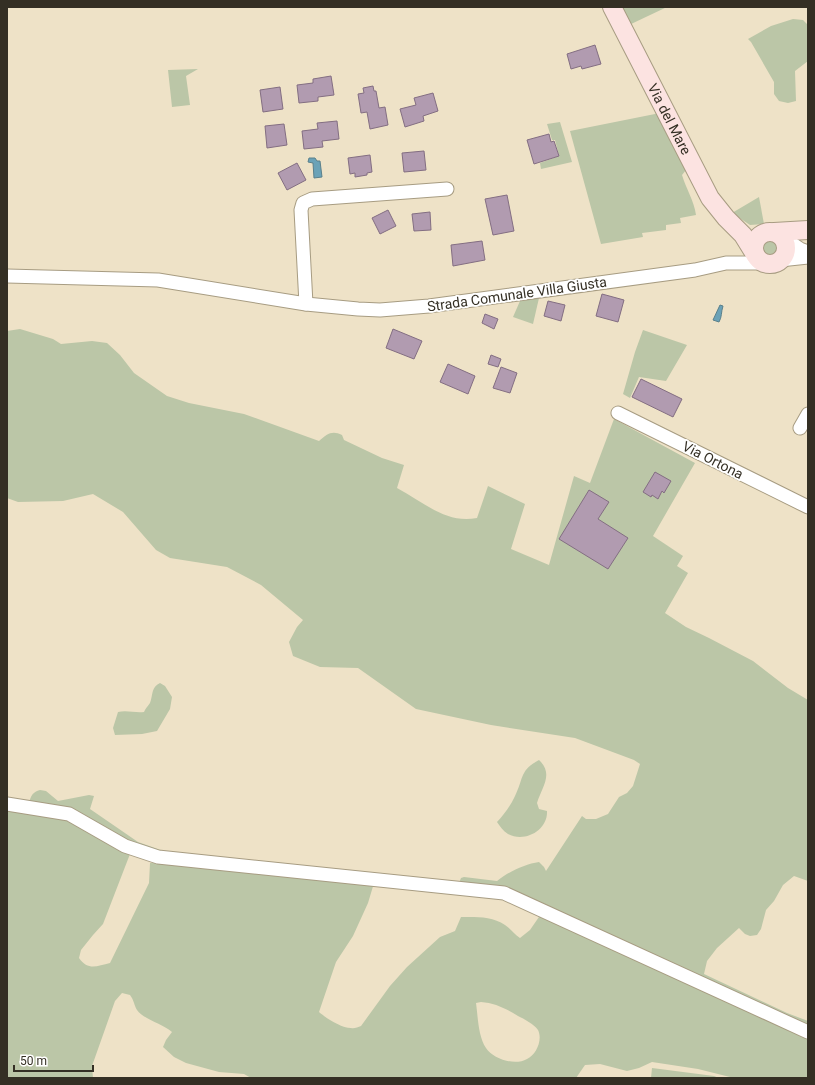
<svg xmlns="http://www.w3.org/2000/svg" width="815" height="1085" font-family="Roboto,sans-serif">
<rect width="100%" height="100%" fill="#eee2c7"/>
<g fill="#bbc6a7" fill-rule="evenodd">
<path d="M619,7h48l-38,18z"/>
<path d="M793,19l10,1 5,5v36l-13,10 1,30 -8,2 -9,-2 -5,-7v-12l-23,-40 -3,-3 23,-13z"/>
<path d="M198,69l-12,7 4,29 -18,2 -4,-37z"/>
<path d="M660,113l26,57 -4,5c4,14 12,25 14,40l-16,3 1,5 -15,2v5l-24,3 1,4 -42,7 -31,-113z"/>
<path d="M560,122l12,40 -31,7 -1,-6 19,-7 -4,-16h-3l-5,-16z"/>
<path d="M759,197l5,27 -14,1 -18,-12z"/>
<circle cx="770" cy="247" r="8"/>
<path d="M539,298l-6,26 -20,-7 7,-16z"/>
<path d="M20,329l33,10 8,5 31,-3 15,2 13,12 14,18 33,23 22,7 55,11 75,27c8,-7 13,-11 23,-6l2,5 38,18 22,7 -7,23c27,14 48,36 80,30l11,-32 37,18 -14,45 38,16 25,-89 16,7 24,-64 81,44 -42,73 30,20 -6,10 11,7 -23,40 21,14 23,11 44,23 35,27 20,12v181l-14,-5 -11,9 -9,16 -8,9 -5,19 -4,6 -7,1 -5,-2 -6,-6 -22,20 -10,13 -3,13 83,39 21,8v8l-235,-108 -114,-38 2,-5 3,-1 33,4c11,-9 28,-17 42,-19l5,5 2,4 36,-55 4,3h10l12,-5 11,-17 8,-4 6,-7 7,-22 -6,-4 -59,-22 -84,-13 -75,-16 -58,-41 -38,-1 -27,-11 -4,-14 8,-15 6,-7 -42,-35 -34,-18 -57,-9 -14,-8 -33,-38 -30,-18 -30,7 -45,1 -11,-4v-167z"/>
<path d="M643,330l44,15 -21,36 -27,-4 -9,21 -7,-4 12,-42z"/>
<path d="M160,683l5,3 7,11 -2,12 -13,22 -15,3 -27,1 -2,-7 5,-16c9,-2 17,1 26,0 1,-3 4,-6 6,-9 3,-8 1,-16 10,-20z"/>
<path d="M539,760c15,14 3,27 -2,43l2,6 8,2c1,19 -22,32 -39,23 -5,-3 -8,-8 -11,-12 7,-7 14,-17 18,-26 9,-18 4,-25 24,-36z"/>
<path d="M40,790l6,1 12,10 31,-6 5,1 -4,13 48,33 40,14 -33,-6 -116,-47c2,-8 4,-11 11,-13z"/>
<path d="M7,809l60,7 63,38 -27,70 -10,11 -12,15 -2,8c9,13 18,8 31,5l39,-80 1,-20 58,2 166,18 -6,20 -15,33 -17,26 -17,50c7,6 22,16 32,16 3,1 7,-1 10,-2l29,-40 17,-19 33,-30 15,-6 6,-14c15,0 31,-1 44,8 6,4 9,9 15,13l10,-8 11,-16 234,108 23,13 10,2v41h-74l-36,-9 -46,-7 -13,6 -12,3 -27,-7 -15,1 -9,13h-325l-7,-4 -25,-2 -33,-9 -12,-6 -11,-10 3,-7 6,-8c-9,-8 -29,-13 -35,-22 -3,-5 -3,-10 -7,-15l-8,-2 -7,8 -23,65 1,12h-86zM481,1002c14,1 26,7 37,14 6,3 16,8 20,14 5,10 -2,25 -11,29 -12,7 -34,0 -41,-11 -8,-12 -8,-31 -10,-45z"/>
<path d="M652,1068l62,8 5,2h-68z"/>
</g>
<g fill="#6ba2b7" stroke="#5a808b">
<path d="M309,158h6l2,3h3l2,16 -8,1 -1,-15 -5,-1z"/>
<path d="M720,305l3,1c-2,6 -1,11 -4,16l-6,-2z"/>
</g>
<g fill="#b19bb0" stroke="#836e82">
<path d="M595,45l6,19 -19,5 -1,-3 -10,3 -4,-15z"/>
<path d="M331,76l3,19 -16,2v4l-19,2 -2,-18 16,-2v-4z"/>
<path d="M373,86l1,5h2l3,17 6,-1 3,18 -18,4 -3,-17 -6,1 -3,-19 6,-1 -1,-5z"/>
<path d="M280,87l3,22 -20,3 -3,-22z"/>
<path d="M433,93l5,18 -15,5 1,5 -19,6 -5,-18 16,-4 -2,-7z"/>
<path d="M337,121l2,18 -17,2 1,6 -19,2 -2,-18 16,-2 -1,-6z"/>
<path d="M284,124l3,21 -20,3 -2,-22z"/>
<path d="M549,134l2,8 3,-1 5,15 -25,8 -7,-24z"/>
<path d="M424,151l2,19 -22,2 -2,-19z"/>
<path d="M370,155l2,17 -5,1v2l-12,2v-4l-5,1 -2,-16z"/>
<path d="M297,163l9,17 -19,10 -9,-17z"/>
<path d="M507,195l7,36 -21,4 -8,-36z"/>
<path d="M388,210l8,16 -16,8 -8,-16z"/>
<path d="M430,212l1,18 -17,1 -2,-17z"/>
<path d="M482,241l3,19 -32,6 -2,-21z"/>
<path d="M602,294l22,6 -6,22 -22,-6z"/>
<path d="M548,301l17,4 -4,16 -17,-5z"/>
<path d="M485,314l13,5 -4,10 -12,-6z"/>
<path d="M393,329l29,12 -8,18 -28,-11z"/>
<path d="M491,355l10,4 -3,8 -10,-3z"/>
<path d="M448,364l27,12 -7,18 -28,-12z"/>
<path d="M501,367l16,6 -7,20 -17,-5z"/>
<path d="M641,379l41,20 -9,18 -41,-20z"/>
<path d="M655,472l16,9 -7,12 -2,-2 -4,8 -6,-4 -1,2 -8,-5z"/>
<path d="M589,490l20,12 -11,17 30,19 -20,31 -49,-30z"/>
</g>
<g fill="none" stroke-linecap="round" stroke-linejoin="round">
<defs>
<g id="street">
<path d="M779,235l21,14 8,3"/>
<path d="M780,260l28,-3"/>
<path d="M7,276l151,4 148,24 52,5 22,1 49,-4 266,-36 31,-7h39"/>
<path d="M306,304l-5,-94 2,-7 9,-4 135,-10"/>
<path d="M618,413l190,94"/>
<path d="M800,428l8,-14"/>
<path d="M7,804l62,10 56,32 33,11 346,36 304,139"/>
</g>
<g id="secondary">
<path id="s1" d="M612,7l98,191 16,20 17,17 13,21"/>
<path d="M774,232l34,-2"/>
<circle cx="770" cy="248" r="16"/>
</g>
</defs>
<use href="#street" stroke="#a79c82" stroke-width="15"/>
<use href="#secondary" stroke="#a79c82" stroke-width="20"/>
<use href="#street" stroke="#fff" stroke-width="13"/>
<use href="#secondary" stroke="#fce3e1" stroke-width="18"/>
</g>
<g text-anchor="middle" stroke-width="3.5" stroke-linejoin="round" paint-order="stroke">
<g font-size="14" fill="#342f24" stroke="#fff">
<text dy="5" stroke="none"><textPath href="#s1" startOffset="126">Via del Mare</textPath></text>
<text transform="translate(517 294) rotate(-8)" y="5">Strada Comunale Villa Giusta</text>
<text transform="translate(713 460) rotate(27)" y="5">Via Ortona</text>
</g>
</g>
<rect width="815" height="1085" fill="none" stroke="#342f24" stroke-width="16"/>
<path d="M14 1065v6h79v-6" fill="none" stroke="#342f24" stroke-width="2"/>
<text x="20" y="1065" font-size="12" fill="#342f24" stroke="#ffffff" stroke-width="3" paint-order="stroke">50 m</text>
</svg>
